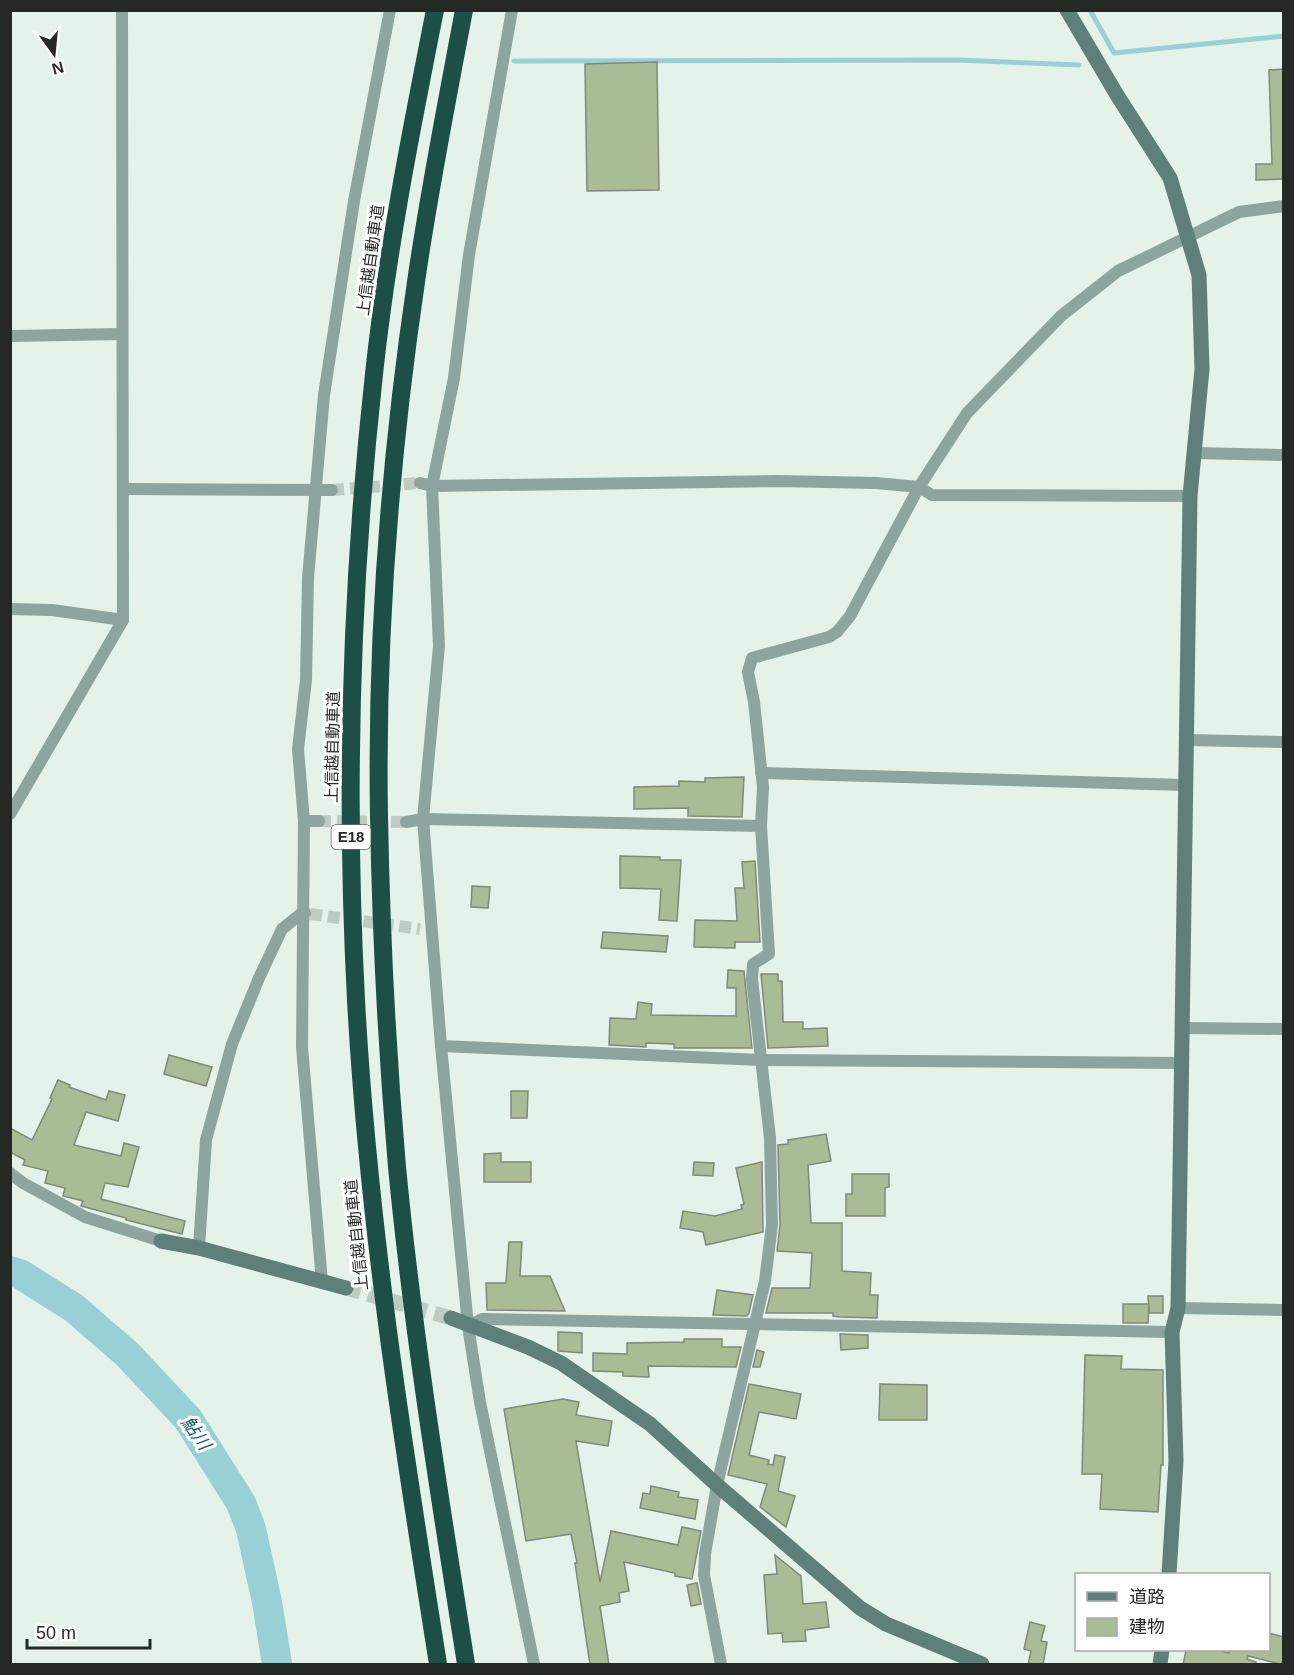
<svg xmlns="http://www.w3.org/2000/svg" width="1294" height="1675" font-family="Arial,'Noto Sans JP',sans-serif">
<rect width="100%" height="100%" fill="#e5f2e9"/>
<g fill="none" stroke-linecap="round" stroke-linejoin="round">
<g stroke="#99d0d6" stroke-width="5">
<path d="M1090,10l24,43 170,-17"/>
<path d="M514,61l444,-1 121,5"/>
</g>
<path stroke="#99d0d6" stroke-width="30" d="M10,1271l10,3 54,34 53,46 61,65 53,84 10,26 16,73 10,62"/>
</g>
<g fill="#a9bc95" stroke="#82887c" stroke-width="1.5">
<path d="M657,62l2,128 -72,1 -2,-127z"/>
<path d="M1284,69v110l-28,1v-16h16l-3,-94z"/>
<path d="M744,777l-2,40 -54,-1v-8l-54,1v-22l45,-1v-5l26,1v-4z"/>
<path d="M620,856l40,1v3h21l-4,61 -18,-1 2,-31 -41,-1z"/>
<path d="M755,861l5,81h-25v6l-41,-1 1,-27 42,1 -2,-33h9l-2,-26z"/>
<path d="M472,886l18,1 -2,21 -17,-1z"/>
<path d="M603,932l65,4 -2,16 -65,-4z"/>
<path d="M728,970l16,1 8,77h-78v-4l-28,-1v4l-37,-2 1,-27 26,1 2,-17 14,2 -1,11 85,1v-28h-9z"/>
<path d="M761,974h17v7h4l1,41h20v7l24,-1 1,18 -60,2z"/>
<path d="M169,1055l43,12 -6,19 -42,-12z"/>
<path d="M58,1080l12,5 -1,2 37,13 3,-9 16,4 -7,26 -32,-9 -12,33 47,11 3,-13 15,4 -11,40 -23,-4 -4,16 84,22 -3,13 -56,-14v-2l-45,-12 2,-5 -20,-5 2,-8 -20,-5 3,-12 -25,-6 2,-5 -15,-8v-24l22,12 20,-41 -2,-1z"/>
<path d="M511,1091h17l-1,27h-16z"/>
<path d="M826,1134l5,27 -23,4 3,58h31v48l29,2 -1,22h8l-1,23 -38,-1 -6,-1v-3h-67l6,-25h38l2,-35 -35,-2 3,-26 -2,-80 10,-1v-4z"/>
<path d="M501,1153v9h30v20h-47v-28z"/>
<path d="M694,1162l20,1 -1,13 -20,-1z"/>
<path d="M762,1162l1,70 -57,13 -3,-13 -23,-4 3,-17 32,5 27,-7 -1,-4 3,-1 -8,-36z"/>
<path d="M852,1174h37v13l-4,1v28h-39v-22h6z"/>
<path d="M509,1242h13l-2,34h30l15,35 -78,-1 -1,-27h20z"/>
<path d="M717,1290l36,5 -4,18 -2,3 -34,-1z"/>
<path d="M1148,1296h15v17h-14z"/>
<path d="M1123,1304h26l-1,19h-25z"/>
<path d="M558,1332l24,1v20l-24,-2z"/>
<path d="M840,1334l28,1v13l-27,2z"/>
<path d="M684,1339h38v8h19l-5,20 -88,-1 1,11 -26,-1v-4l-30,-1v-18l34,1v-11l57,-1z"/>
<path d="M757,1350l7,2 -4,15h-7z"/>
<path d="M1085,1355l37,1 -1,13 42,1v95h-2l-3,47 -58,-3 2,-35h-20z"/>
<path d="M749,1384l52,10 -5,25 -37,-7 -10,43 20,5 -1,4 5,1 2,-10 10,2 -7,34 17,5 -9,31 -26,-20 7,-23 -39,-9z"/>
<path d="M880,1384l47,1v35h-48z"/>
<path d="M563,1399l16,3 -3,13 36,6 -4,25 -32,-5 24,141 11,-51 67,14 4,-18 19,4 -9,48 -17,-3v-3l-51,-11 5,29 -10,2 1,9 -20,4 9,59h-19l-15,-102h2l-6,-29 -45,7 -22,-132z"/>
<path d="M651,1486l28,6 -1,5 20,3 -3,19 -55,-11 3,-15 7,1z"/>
<path d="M775,1555l26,21 2,28 23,-2 3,25 -24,3 1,11 -23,1 -1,-9 -14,1 -4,-59 13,-1z"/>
<path d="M697,1583l4,21 -10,2 -4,-21z"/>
<path d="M1030,1622l15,4 -4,15 6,1 -4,23h-15l3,-14 -7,-2z"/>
<path d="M1269,1633l15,4v28l-36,-9 -1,3 9,3 -1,3h-72l3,-15h32l11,3 1,-3h39z"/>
</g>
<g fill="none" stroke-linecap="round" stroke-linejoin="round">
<g stroke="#bfcac2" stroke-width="12" stroke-dasharray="12 6" stroke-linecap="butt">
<path d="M332,490l88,-7"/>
<path d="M319,821l87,1"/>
<path d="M310,914l110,15"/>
</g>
<path stroke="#bfcac2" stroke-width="15" stroke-dasharray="15 8" stroke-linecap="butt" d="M346,1288l105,30"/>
<g stroke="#8ea49e" stroke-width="12">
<path d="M512,10l-43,245 -15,123 -22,108 7,160 -16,173 18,227 27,280 12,76 54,262"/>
<path d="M10,336l112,-2"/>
<path d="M1194,453l90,2"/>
<path d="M420,483l12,3 346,-5 98,2 43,4 13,8 258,1"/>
<path d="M123,489l209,1"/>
<path d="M10,609l42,1 71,10"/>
<path d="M1186,740l98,2"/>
<path d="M761,773l424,12"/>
<path d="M10,814l113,-194 -1,-610"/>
<path d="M304,821h15"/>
<path d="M406,822l17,-3 338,7"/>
<path d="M1182,1028l102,1"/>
<path d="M441,1046l320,14 421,3"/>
<path d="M10,1173l13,10 62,34 76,24"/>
<path d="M199,1248l7,-108 26,-96 27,-66 23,-49 20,-16h3"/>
<path d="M322,1282l-20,-235 2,-226 -6,-72 8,-69 2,-102 16,-183 30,-194 36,-191"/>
<path d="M1178,1308l106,2"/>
<path d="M468,1326l14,-7 690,13"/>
<path d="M721,1664l-17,-89 1,-21 12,-69 48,-204 7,-56 -2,-87 -18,-159 1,-15 16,-10 -8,-128 2,-39 -9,-85 -6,-30 4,-14 77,-21 8,-5 13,-16 69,-129 48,-74 94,-97 57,-45 121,-59 45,-6"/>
</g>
<g stroke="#5f8078" stroke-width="15">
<path d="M1067,10l50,85 53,83 29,97 3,94 -12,127 -12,812 -6,24 4,129 -7,113"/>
<path d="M161,1241l38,7 147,40"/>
<path d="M451,1318l77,29 33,16 89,61 67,61 143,123 26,16 96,40"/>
<path d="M1160,1664l2,-14"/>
</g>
<g stroke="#1c5047" stroke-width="18">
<path d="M435,10c-24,121 -48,242 -61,364 -23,208 -29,417 -18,626 12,224 47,444 82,664"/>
<path d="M464,10c-17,91 -35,181 -48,272 -26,176 -40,356 -37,534 2,117 8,235 18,351 16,167 43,332 69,497"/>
</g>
</g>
<g text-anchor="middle" stroke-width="6" stroke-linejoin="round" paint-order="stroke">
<rect fill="#fff" stroke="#666967" stroke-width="1.5" x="331.5" y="825" width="39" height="24" rx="4.5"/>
<g font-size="15" font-weight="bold" fill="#252926">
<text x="351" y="842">E18</text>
</g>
<g font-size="16" fill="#252926" stroke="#fff">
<text transform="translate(370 260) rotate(-82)" y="6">上信越自動車道</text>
<text transform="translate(332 747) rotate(-89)" y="6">上信越自動車道</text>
<text transform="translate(356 1235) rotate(-96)" y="6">上信越自動車道</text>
</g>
<g font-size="18" font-style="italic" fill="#186269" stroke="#fff">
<text transform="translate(196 1433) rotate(55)" y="6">鮎川</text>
</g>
</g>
<rect width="1294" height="1675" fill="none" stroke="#252926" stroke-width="24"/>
<rect x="1075" y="1573" width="195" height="78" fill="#ffffff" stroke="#a8a9a8" stroke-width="1.5"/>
<rect x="1087" y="1592" width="30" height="9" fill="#5f8078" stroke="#a8a9a8" stroke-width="1.5"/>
<text x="1129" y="1603" font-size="18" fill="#252926">道路</text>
<rect x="1087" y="1618" width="30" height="18" fill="#a9bc95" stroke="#a8a9a8" stroke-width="1.5"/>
<text x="1129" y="1633" font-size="18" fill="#252926">建物</text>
<g transform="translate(54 54) rotate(165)" stroke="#ffffff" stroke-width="4.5" paint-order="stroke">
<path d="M0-4.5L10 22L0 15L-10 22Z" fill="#252926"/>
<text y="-9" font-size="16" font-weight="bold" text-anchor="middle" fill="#252926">N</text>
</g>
<path d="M27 1639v9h123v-9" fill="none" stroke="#252926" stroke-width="3"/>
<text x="36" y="1639" font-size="18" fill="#252926" stroke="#ffffff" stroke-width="4.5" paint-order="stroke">50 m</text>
</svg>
